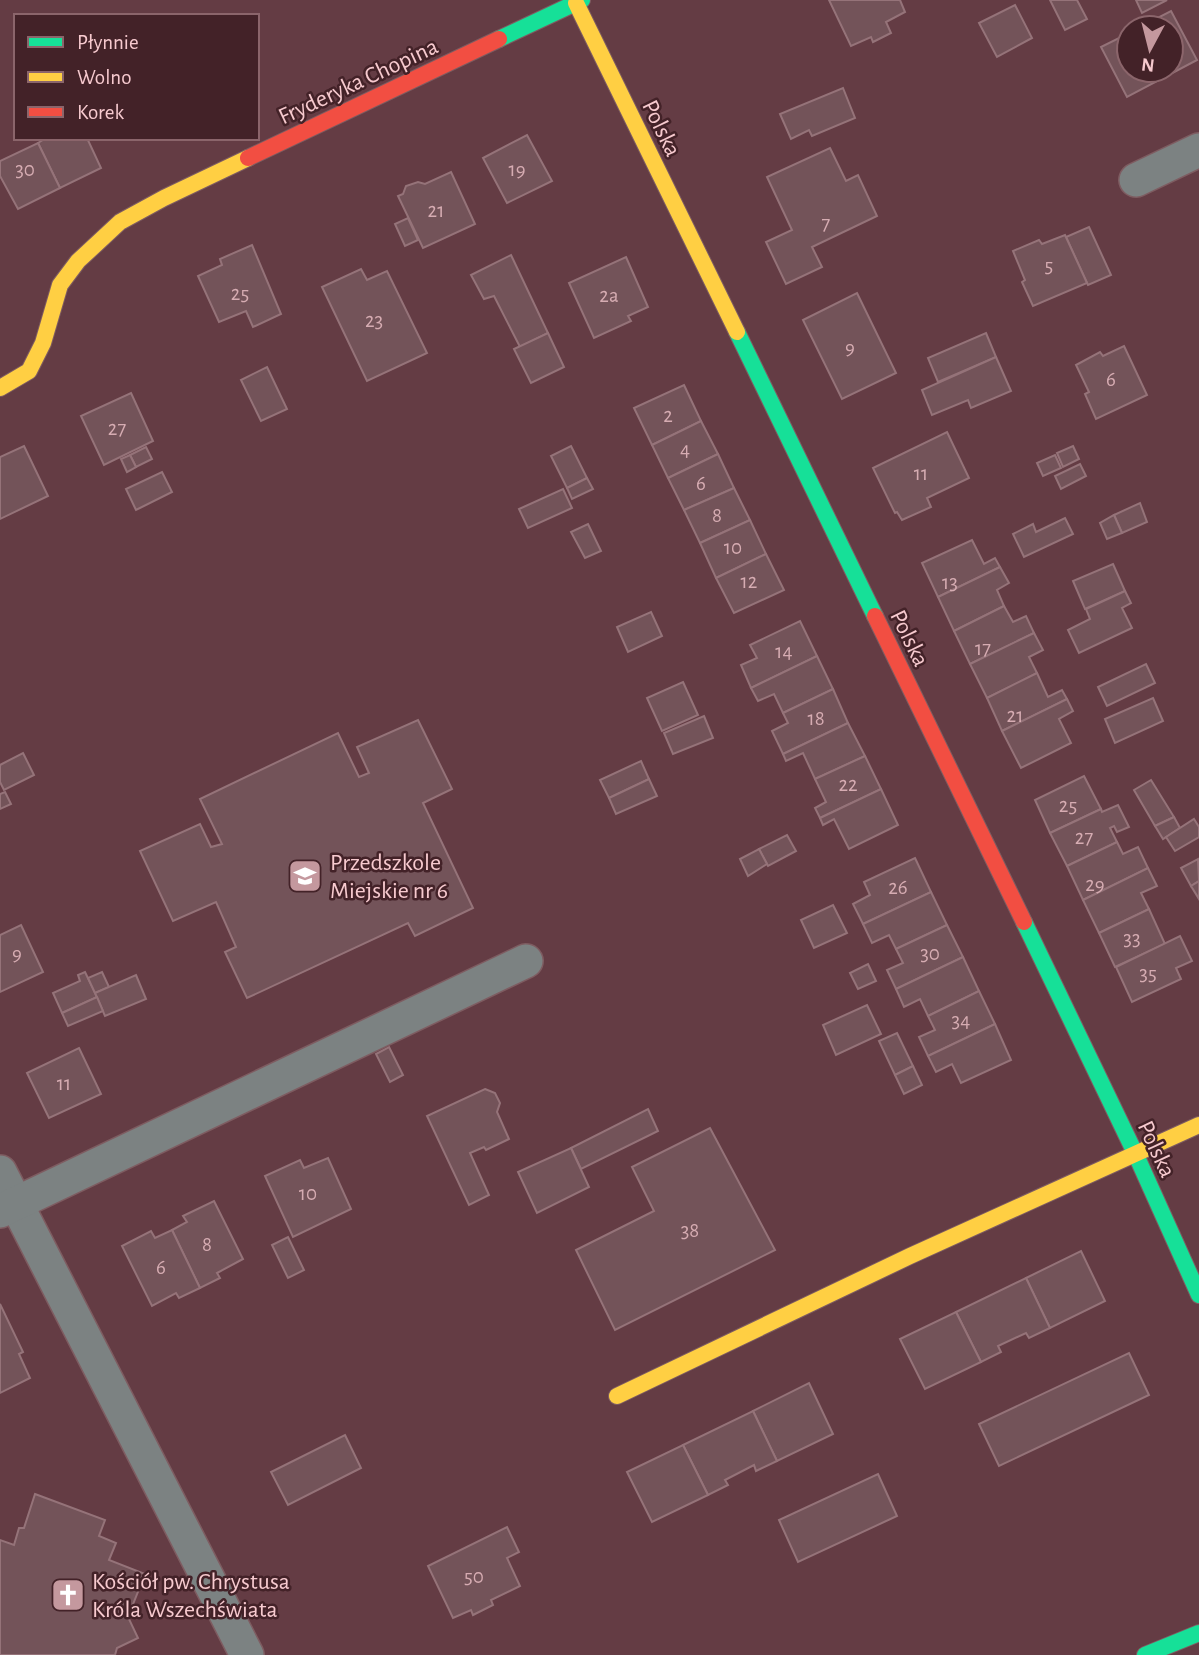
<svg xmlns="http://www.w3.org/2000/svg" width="1199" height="1655" font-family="'Alegreya Sans',sans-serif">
<rect width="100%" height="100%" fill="#643c44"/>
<g fill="#735359" stroke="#957379" stroke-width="2">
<path d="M829,0h71l5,12 -19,10 5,11 -18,9 -2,-5 -20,9z"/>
<path d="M1050,0h27l10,19 -22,11z"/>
<path d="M1136,0h31l-25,13z"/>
<path d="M1015,5l17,33 -35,19 -18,-34z"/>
<path d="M1171,11l26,49 -70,37 -26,-50 28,-14v37h42v-42h-33z"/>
<path d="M843,88l12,30 -43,18 -3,-6 -18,9 -11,-25z"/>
<path d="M527,135l25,46 -45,22 -24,-45z"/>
<path d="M46,138h41l14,30 -41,20 -22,-45z"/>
<path d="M38,143l22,45 -42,21 -18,-33v-15z"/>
<path d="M830,148l16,33 12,-6 19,41 -65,31 10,20 -36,17 -20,-42 26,-12 -25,-53z"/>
<path d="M451,172l24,52 -52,24 -25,-52 5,-2 3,-8 12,-4 7,2z"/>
<path d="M408,218l10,22 -13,6 -10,-22z"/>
<path d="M1089,227l22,48 -23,10 -22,-48z"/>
<path d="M1065,235l22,48 -54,23 -11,-24 3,-2 -12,-29 26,-11 3,4z"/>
<path d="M252,245l29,69 -28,13 -7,-16 -27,11 -21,-46 24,-11 -2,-6z"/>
<path d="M511,255l37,78 -28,14 -26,-51 -10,3 -13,-24z"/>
<path d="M626,257l22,50 -20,9 3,5 -37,17 -25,-55z"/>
<path d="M361,269l6,11 20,-9 40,82 -60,28 -45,-94z"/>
<path d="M857,293l39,80 -54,26 -39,-79z"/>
<path d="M548,333l16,34 -33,16 -17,-34z"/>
<path d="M986,333l10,24 -58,25 -10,-24z"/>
<path d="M1124,346l23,49 -51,24 -11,-25 4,-2 -13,-27 24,-13 3,4z"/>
<path d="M996,357l15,34 -40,17 -3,-8 -36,15 -10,-25z"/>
<path d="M267,367l20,42 -26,12 -20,-41z"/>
<path d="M684,385l17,36 -49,24 -18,-37z"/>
<path d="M131,393l22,48 -49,24 -23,-49z"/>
<path d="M701,421l17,33 -50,24 -16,-33z"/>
<path d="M947,432l22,46 -42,20 4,9 -29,13 -5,-8 -2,1 -22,-45z"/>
<path d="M24,446l24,50 -48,23v-62z"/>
<path d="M571,446l16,32 -20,10 -16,-32z"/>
<path d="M1073,446l6,13 -16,8 -6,-14z"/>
<path d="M146,447l6,12 -16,8 -6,-12z"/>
<path d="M718,454l16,34 -50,22 -16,-32z"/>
<path d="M130,455l6,12 -9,5 -6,-13z"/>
<path d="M1055,455l6,13 -18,8 -6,-13z"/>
<path d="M1080,464l6,12 -25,13 -6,-13z"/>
<path d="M162,472l10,20 -36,18 -10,-21z"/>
<path d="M587,478l6,11 -21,10 -5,-11z"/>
<path d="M734,488l16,32 -50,23 -16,-33z"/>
<path d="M563,489l9,19 -44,20 -9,-19z"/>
<path d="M1140,503l7,19 -25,11 -8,-18z"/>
<path d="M1114,515l8,18 -15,6 -7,-16z"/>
<path d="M1065,518l8,16 -49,23 -11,-23 20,-10 3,8z"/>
<path d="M750,520l16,34 -50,24 -16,-35z"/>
<path d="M588,524l13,27 -16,7 -14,-26z"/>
<path d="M972,540l12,24 11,-6 5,9 -62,30 -16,-34z"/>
<path d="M766,554l18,36 -50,23 -18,-35z"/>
<path d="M1113,564l12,27 -40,18 -12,-28z"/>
<path d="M1000,567l9,16 -12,7 7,16 -50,25 -16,-34z"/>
<path d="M1125,591l6,12 -9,5 10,20 -53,25 -11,-23 22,-11 -4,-10z"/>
<path d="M1004,606l9,16 13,-6 8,17 -64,31 -16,-33z"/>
<path d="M651,612l11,24 -34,16 -11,-25z"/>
<path d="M800,621l17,35 -66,32 -10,-23 16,-7 -7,-13z"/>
<path d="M1034,633l9,17 -14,7 8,16 -50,25 -17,-34z"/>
<path d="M817,656l16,33 -50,24 -9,-19 -16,7 -7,-13z"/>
<path d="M1146,664l9,19 -48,23 -9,-19z"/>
<path d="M1037,673l11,24 14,-7 5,9 -65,32 -15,-33z"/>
<path d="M683,682l15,33 -36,16 -15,-33z"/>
<path d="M833,689l15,34 -65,31 -11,-23 16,-8 -5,-10z"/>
<path d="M1153,698l10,23 -48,22 -10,-24z"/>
<path d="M1067,699l6,12 -14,8 12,24 -50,25 -19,-37z"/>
<path d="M704,716l9,22 -40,16 -9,-21z"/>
<path d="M418,720l34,69 -29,14 50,105 -58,28 -7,-13 -161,75 -22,-46 11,-5 -20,-45 -43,19 -33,-70 60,-27 11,23 11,-3 -22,-45 138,-66 21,44 10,-4 -12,-26z"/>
<path d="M848,723l17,33 -50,23 -12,-26 -17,8 -3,-7z"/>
<path d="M23,753l11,22 -30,15 -4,-8v-17z"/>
<path d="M865,756l16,33 -61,29 -5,-10 11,-6 -11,-23z"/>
<path d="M641,761l8,18 -40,19 -9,-18z"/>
<path d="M1084,776l17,33 -51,24 -15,-33z"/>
<path d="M649,779l8,17 -41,18 -7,-16z"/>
<path d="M1151,780l23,37 -19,9 -21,-36z"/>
<path d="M881,789l17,36 -49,24 -15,-30 -11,6 -3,-7z"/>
<path d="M5,792l6,12 -11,5v-15z"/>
<path d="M1118,805l11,22 -12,5 -3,-6 -4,2 7,14 -50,24 -17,-33 51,-24 1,3z"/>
<path d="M1174,817l6,11 -17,11 -8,-13z"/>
<path d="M1194,819l5,8v10l-24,14 -9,-14z"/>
<path d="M787,835l9,16 -28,15 -9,-17z"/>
<path d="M1117,842l6,12 15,-7 10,21 -65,32 -16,-34z"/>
<path d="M759,849l8,15 -19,12 -8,-17z"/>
<path d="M915,858l16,34 -68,32 -10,-20 17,-9 -6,-13z"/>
<path d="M1198,859l1,22 -8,5 -10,-18z"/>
<path d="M1148,868l9,18 -16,7 8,16 -50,24 -16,-33z"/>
<path d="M1199,881v18l-8,-13z"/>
<path d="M931,892l16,33 -51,24 -7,-14 -17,8 -9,-19z"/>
<path d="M833,905l14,28 -33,15 -13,-28z"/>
<path d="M1149,909l16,35 -50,23 -16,-34z"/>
<path d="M21,925l22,47 -43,20v-57z"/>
<path d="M947,925l16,32 -67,32 -9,-19 16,-7 -7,-14z"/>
<path d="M1180,936l12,25 -16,7 5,11 -49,23 -16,-35z"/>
<path d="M963,957l16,34 -51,25 -8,-17 -16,8 -8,-18z"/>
<path d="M868,964l8,17 -18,8 -8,-16z"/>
<path d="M85,972l12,25 -35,16 -9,-20 27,-12 -2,-6z"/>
<path d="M102,972l7,15 -14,6 -7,-15z"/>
<path d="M136,975l10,24 -41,17 -10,-23z"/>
<path d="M979,991l16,33 -67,32 -9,-19 16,-7 -7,-14z"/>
<path d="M97,997l6,14 -35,15 -6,-13z"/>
<path d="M867,1005l14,29 -45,21 -13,-30z"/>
<path d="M995,1024l16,36 -50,23 -9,-19 -16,8 -8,-16z"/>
<path d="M897,1033l16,33 -18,9 -16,-34z"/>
<path d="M389,1047l14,28 -13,7 -14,-28z"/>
<path d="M79,1048l22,46 -52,24 -22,-45z"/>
<path d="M913,1066l9,19 -18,9 -9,-19z"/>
<path d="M485,1089l10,4 5,10 -3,9 12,27 -23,11 -2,-3 -14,6 19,42 -20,10 -42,-89z"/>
<path d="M648,1109l10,22 -77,38 -10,-21z"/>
<path d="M710,1128l65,122 -160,80 -39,-80 78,-39 -22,-44z"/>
<path d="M571,1148l18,39 -52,26 -19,-41z"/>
<path d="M328,1158l23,51 -58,28 -28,-61 35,-16 4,8z"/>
<path d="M214,1201l29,58 -26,14 3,5 -20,10 -28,-58 15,-8 -4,-6z"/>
<path d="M172,1230l28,58 -21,10 -3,-5 -24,13 -30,-60 29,-15 4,7z"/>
<path d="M288,1237l16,33 -16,8 -16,-33z"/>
<path d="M1081,1251l24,50 -55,27 -24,-50z"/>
<path d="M1026,1278l24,50 -21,10 -3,-5 -28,13 3,6 -20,10 -25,-50z"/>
<path d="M0,1304l23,48 -4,2 11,24 -30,15z"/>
<path d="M956,1312l25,50 -56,27 -25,-50z"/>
<path d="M1129,1353l20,42 -150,71 -20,-42z"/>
<path d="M809,1383l24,51 -56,27 -24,-50z"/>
<path d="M753,1411l24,50 -21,10 -2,-6 -29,15 3,5 -20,10 -25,-50z"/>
<path d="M345,1435l16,33 -73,37 -17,-33z"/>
<path d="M683,1445l25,50 -56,27 -25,-50z"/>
<path d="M878,1474l19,42 -99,46 -19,-42z"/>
<path d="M35,1494l70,26 -6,16 17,7 -7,17 36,14 -17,43 10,21 -21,10 -2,7h-115v-115l14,5 5,-17h5z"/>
<path d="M507,1527l12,25 -12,6 13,28 -29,14 2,5 -20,10 -2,-5 -18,8 -25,-52z"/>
</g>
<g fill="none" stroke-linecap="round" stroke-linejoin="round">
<defs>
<g id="street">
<path d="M1136,180l63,-30"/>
<path d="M0,1172l247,483"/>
<path d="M0,1211l526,-250"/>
</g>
<g id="fast">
<path d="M499,39l83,-39"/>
<path d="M737,332l138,284"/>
<path d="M1024,922l112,233 63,140"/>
<path d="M1145,1655l54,-22"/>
</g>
<g id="slow">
<path d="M576,3l161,329"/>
<path d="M0,388l29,-17 14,-28 17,-58 18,-24 42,-39 44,-24 84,-40"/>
<path d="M617,1396l293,-140 289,-131"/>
</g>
<g id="jam">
<path d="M248,158l251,-119"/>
<path d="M875,616l149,306"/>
</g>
</defs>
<use href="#street" stroke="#7e5c61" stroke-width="36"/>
<use href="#fast" stroke="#7e5c61" stroke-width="18"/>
<use href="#slow" stroke="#7e5c61" stroke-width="18"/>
<use href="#jam" stroke="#7e5c61" stroke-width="18"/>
<use href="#street" stroke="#7c8282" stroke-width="33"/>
<use href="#fast" stroke="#16e098" stroke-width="16"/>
<use href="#slow" stroke="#ffcf43" stroke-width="16"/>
<use href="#jam" stroke="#f24e42" stroke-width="16"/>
</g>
<defs>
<symbol id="school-square" viewBox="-11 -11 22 22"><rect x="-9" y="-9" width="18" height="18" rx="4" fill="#c4989e" stroke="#432228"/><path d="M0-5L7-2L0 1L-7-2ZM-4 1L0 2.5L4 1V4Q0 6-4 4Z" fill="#fff"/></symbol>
<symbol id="church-square" viewBox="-11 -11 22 22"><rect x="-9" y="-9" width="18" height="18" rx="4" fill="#c4989e" stroke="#432228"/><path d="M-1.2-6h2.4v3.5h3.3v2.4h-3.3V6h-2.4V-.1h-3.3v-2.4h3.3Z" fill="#fff"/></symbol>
</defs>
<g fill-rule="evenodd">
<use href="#school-square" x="286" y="857" width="38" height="38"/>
<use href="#church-square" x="49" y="1576" width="38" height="38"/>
</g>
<g text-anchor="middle" stroke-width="5" stroke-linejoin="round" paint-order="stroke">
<g font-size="21" fill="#d6acb2">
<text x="25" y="176">30</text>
<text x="517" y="176">19</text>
<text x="436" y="217">21</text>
<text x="826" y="230">7</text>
<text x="1049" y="272">5</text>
<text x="240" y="300">25</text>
<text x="609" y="302">2a</text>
<text x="374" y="327">23</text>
<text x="850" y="354">9</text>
<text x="1111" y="386">6</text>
<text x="668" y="422">2</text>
<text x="117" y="435">27</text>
<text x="685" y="456">4</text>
<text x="921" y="480">11</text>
<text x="701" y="490">6</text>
<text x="717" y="522">8</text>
<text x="733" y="554">10</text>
<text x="749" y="588">12</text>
<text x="950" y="589">13</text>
<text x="983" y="655">17</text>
<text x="784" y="658">14</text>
<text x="1015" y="722">21</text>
<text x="816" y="725">18</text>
<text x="848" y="791">22</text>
<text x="1068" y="812">25</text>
<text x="1084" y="844">27</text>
<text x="1095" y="891">29</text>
<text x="898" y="894">26</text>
<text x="1132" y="945">33</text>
<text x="17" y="960">9</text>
<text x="930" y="960">30</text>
<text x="1148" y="980">35</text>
<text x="961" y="1027">34</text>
<text x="64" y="1090">11</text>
<text x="308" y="1200">10</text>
<text x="690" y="1237">38</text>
<text x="207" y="1251">8</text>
<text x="161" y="1274">6</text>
<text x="474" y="1583">50</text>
</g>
<g font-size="24" fill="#f7cacf" stroke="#432228">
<text transform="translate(358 81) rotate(-25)" y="8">Fryderyka Chopina</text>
<text transform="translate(662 128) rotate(64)" y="8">Polska</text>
<text transform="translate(910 638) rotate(64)" y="8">Polska</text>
<text transform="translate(1157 1149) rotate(65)" y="8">Polska</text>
</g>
<g font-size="24" fill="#f7cacf" stroke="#432228" text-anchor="start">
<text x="330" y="870">Przedszkole<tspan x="330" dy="28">Miejskie nr 6</tspan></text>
<text x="92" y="1589">Kościół pw. Chrystusa<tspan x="92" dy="28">Króla Wszechświata</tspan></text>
</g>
</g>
<rect x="14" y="14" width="245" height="126" fill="#432228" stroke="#8b656b" stroke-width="2"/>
<rect x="28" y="37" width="35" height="10" fill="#16e098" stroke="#8b656b" stroke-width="2"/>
<text x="77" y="49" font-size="21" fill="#f7cacf">Płynnie</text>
<rect x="28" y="72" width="35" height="10" fill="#ffcf43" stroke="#8b656b" stroke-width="2"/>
<text x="77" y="84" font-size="21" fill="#f7cacf">Wolno</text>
<rect x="28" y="107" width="35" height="10" fill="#f24e42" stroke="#8b656b" stroke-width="2"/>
<text x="77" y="119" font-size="21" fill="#f7cacf">Korek</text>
<g transform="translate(1150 49) rotate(187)"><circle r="33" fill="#432228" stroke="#8b656b" stroke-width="2"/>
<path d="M0-5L12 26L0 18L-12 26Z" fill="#c4989e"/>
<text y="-10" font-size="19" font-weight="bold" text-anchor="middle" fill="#f7cacf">N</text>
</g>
</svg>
